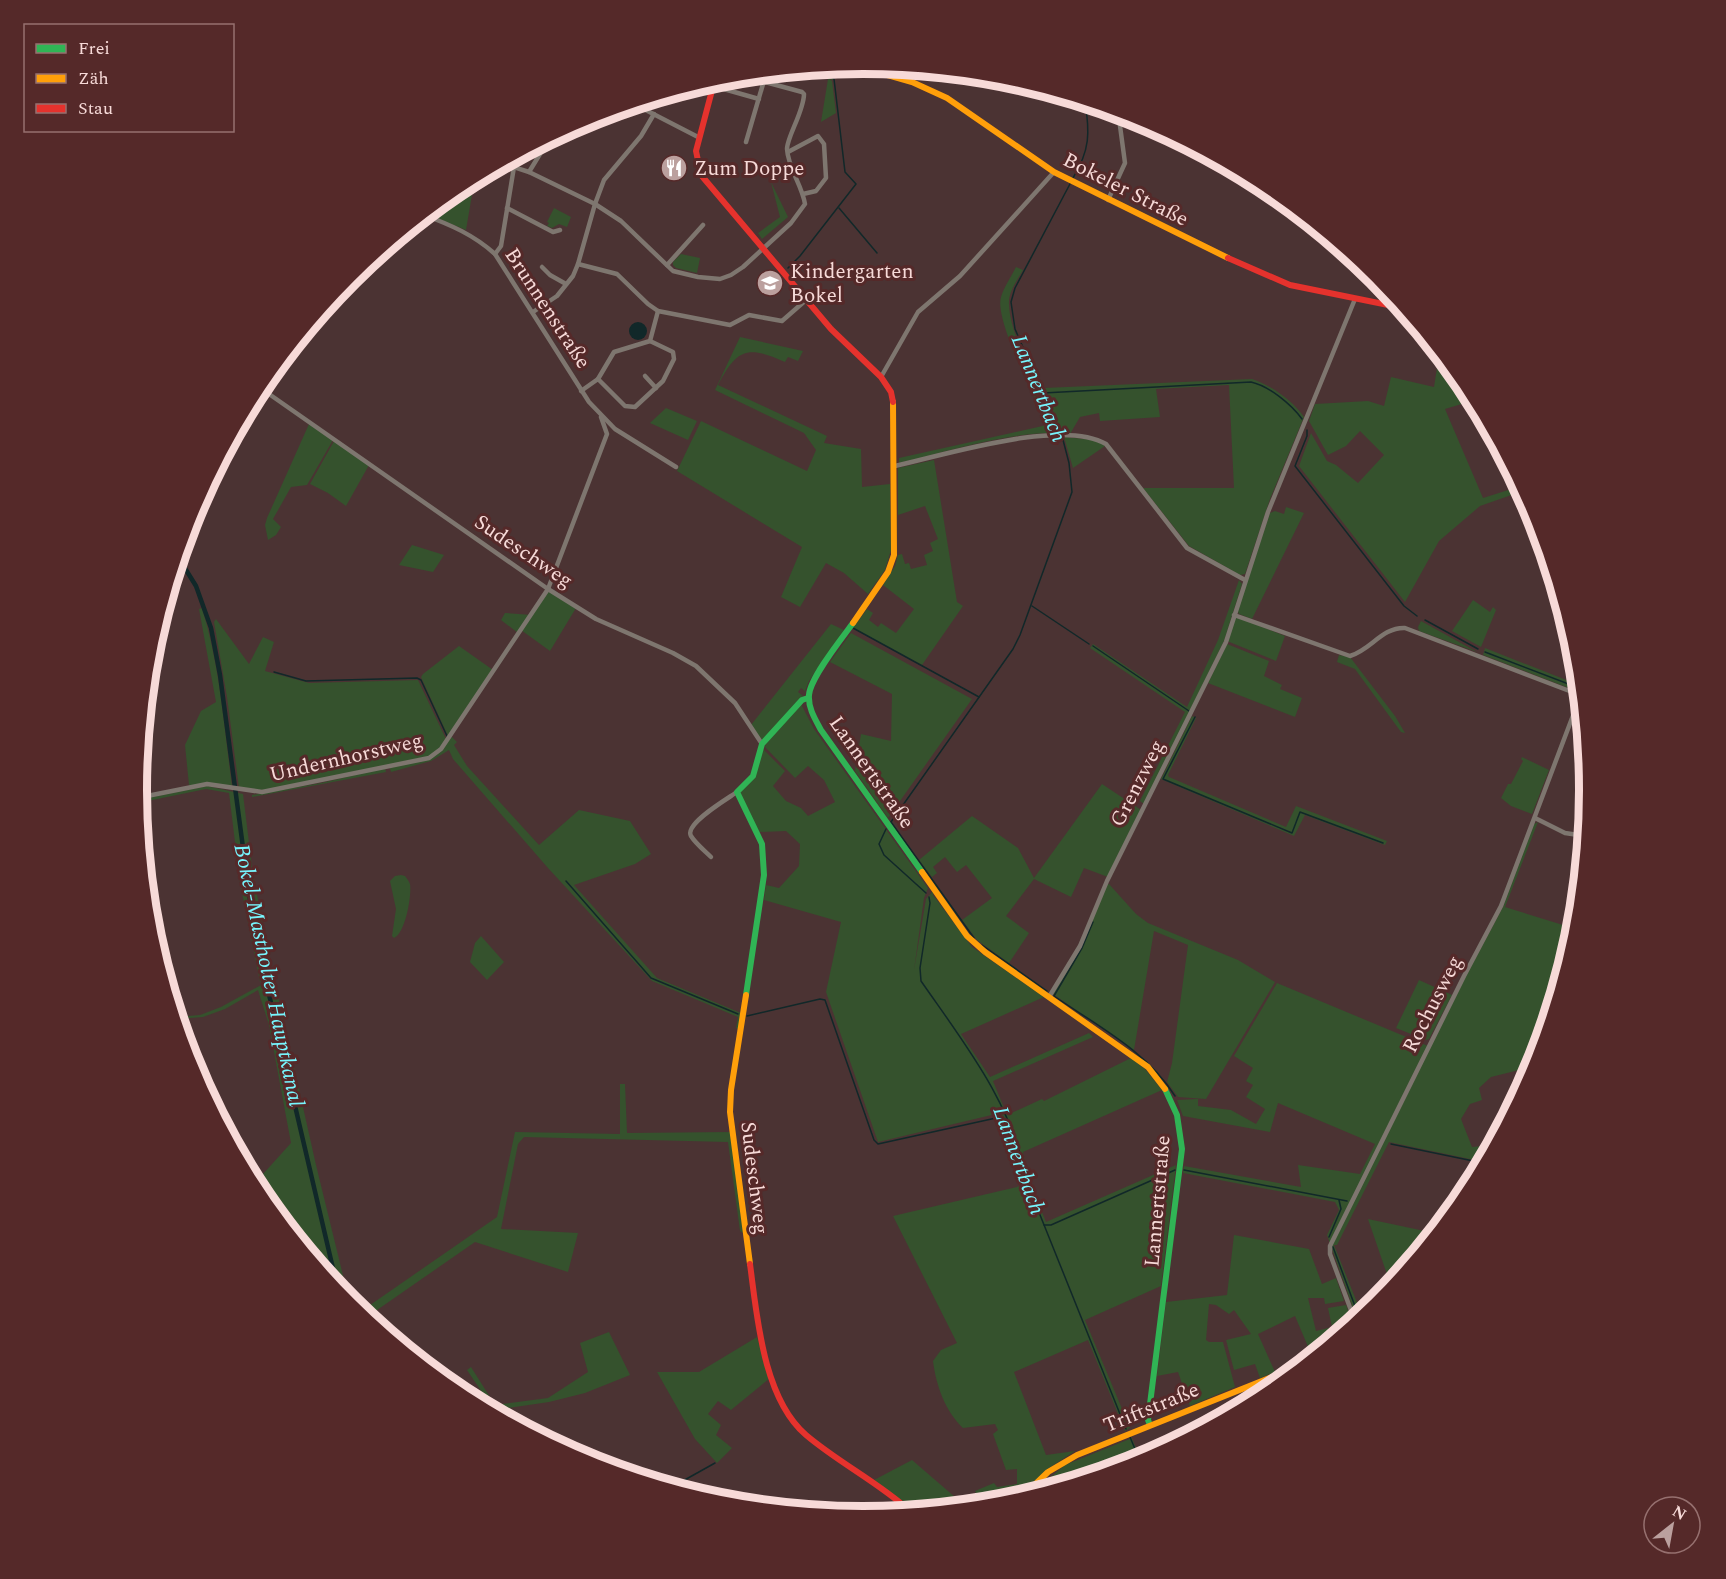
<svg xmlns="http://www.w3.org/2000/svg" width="1726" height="1579" font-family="Spectral,serif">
<rect width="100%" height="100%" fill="#4b3333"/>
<g fill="#35522d">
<path d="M831,66l2,14 -4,-1 3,2 4,32 -15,9 7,-43 -32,-9z"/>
<path d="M475,177l-9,53 -37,-15 1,-5 30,-25z"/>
<path d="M771,182l17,35 -26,22 -4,-6 22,-16z"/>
<path d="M554,208l17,9 -4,10 -8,-3 -7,4 -5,-2 2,-3 -2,-1z"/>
<path d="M681,254l19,4 -3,15 -21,-5 -3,-3v-3z"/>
<path d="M1016,267l7,3c-6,10 -15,23 -14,34 1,30 22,65 34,92h3l-2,-8 208,-9c19,6 41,22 52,38l-34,82 -25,75 -5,1 -51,-29 -46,-58h91l-5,-103 -73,4 4,28 -60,4 -1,-8 -19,4 -10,17c-51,-6 -120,17 -171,29v-5l148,-33c-10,-24 -53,-105 -46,-128 3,-10 10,-20 15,-30z"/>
<path d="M740,337l63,14 -5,10 -10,-4 -3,5c-38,-17 -48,-13 -67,23l109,51 -3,7 37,6 1,38 28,-3 1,66 -6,20 -17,24 -24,-21 -18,-10 -26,44 -19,-10 21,-50 -125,-76 24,-50 106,50 9,-21 -12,-17 -89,-43z"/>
<path d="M1432,343l35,43 8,14 -30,9 38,89 38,-12 2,5 -43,15 -41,35 -34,61 -106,-136 12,-33 16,28 9,4 22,18 26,-28 -24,-24 -14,15 -18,9 -19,-34 6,-17 53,-3 16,5 7,-29 43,10 3,-19 -7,-15z"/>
<path d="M666,408l31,13 -9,19 -38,-17z"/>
<path d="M309,424l24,16 -26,45 -16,2 -18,32 8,8 -5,8 -8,5 -3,-15 2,-7z"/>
<path d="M1064,437l32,3 9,6 -32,22z"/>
<path d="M334,441l35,24 -23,41 -18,-13 -18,-9z"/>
<path d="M934,460l23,142 6,4 -41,59 -69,-37 14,-19 6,4 -4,7 9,7 3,-4 15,10 18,-24 -31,-24 12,-19 3,-11 4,-1 3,10 4,-1 2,6 16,-4 -3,-10 9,-4 -3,-8 8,-4 -13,-33 -27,9v-47z"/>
<path d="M1286,507l18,6 -52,106 -13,-5 -2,-4 33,-97 5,-2 9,3z"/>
<path d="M412,545l32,10 -11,17 -34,-7z"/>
<path d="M1239,580l3,4 -18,57 -80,163 -4,-3 45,-89 -95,-64 3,-4 94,63 31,-67z"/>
<path d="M549,590l27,18 -26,43 -29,-21 -3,3 -17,-13 4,-7 27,2z"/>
<path d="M1473,600l17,12 3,-5 3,3 -15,37 -29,-16z"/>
<path d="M202,608c18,58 22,119 30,178l-43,-1 -4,-40 16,-34 15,-9 -17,-93z"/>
<path d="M1237,617l48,19 -9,25 -49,-20 7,-21z"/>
<path d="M216,619l33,45 14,-27 11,5 -9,29 44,12 109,-3 28,59 -6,9 -11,9 -168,34 -22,-3 -12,-91 -13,-75z"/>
<path d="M1421,621l56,31 -58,-21 -1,-4z"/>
<path d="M831,624l13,6 -35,51 -4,10 -4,-3 -3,4 5,4 -2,4 -37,39h-4l-9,-14z"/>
<path d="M851,633l121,66 -84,119 -33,-47 6,-37 30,7 1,-47 -62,-32z"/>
<path d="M1227,644l42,17 -5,15 18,9 -2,4 22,9 -7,19 -87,-34z"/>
<path d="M459,646l34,24 -45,66 -27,-59 2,-3z"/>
<path d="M1485,648l94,37v7l-96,-37z"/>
<path d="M1339,655l11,2 45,59 10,17 -4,-1 -46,-63 -18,-7z"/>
<path d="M801,704l13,25 114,159 -4,10 -10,72 12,-71 7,-8v4l39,52 72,50 -83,37 29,43 99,-44 4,4 -100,44 14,34 35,-16 2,2 87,-43 14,11 17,21 -139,62 6,28 17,42 130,-57 -15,121 -76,34 45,108 -5,3 -37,-91 -74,32 32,83 29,-4 -29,19 -27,28 -15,4 -23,2 -6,-13 19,-8 3,4 20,-3v-15l-11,1 -13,-36 5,-4 -3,-6 -32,4c-18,-17 -27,-43 -30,-67l8,-11 16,-7 -64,-127 132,-31 -7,-26 -18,-46 -122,29 -52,-150 15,-70 -77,-22 2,-15 13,3 20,-22 1,-22 -14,-13 -27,1 -20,-38 15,-18 9,-27 22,22 -12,15 13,15 15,7 7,8 27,-14 -11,-22 -16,-14 -13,12 -30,-31 3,-8z"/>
<path d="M1192,716l4,2 -28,57 1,2 117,50 10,-21 91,35 -2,4 -80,-30 -11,21 -133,-57z"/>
<path d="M451,736l6,6 -3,3 13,21 72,79 40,-35 51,11 21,33 -16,10 -61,21 83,93 84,35 -2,16 -3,-1 2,-11 -86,-36 -104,-113 -95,-109 -4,-9 -18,11 -40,11 -1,-4 40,-9z"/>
<path d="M1522,757l27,13 -17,44 -21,-8 -10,-8 7,-14h3l12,-23 -2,-2z"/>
<path d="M385,768l1,4 -134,25v-2l69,-12z"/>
<path d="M1102,784l39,26 -33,67 -24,-9 -13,29 -37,-18 -28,37 23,17 -20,30 -32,-23 -15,-20 30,-22 -26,-33 -9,7 -12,-15 -12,10 4,6 -5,4 -13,-17 53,-44 46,32 16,30z"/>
<path d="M207,786l36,8 10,81 20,99 -13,8 -20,-99 -11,-90 -23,-4 -68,14v-3z"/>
<path d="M1538,822l-33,85 71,22 -42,139 -4,7 -7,-6 -32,8 -12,11 3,12 -12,4 -9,15 11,28 21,-2 -9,17 -95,-20 -52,103h-3l28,70 -5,4 -30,-84 12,-25 -4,-8 -152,-29 1,-7 117,21 -3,-22 62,9 15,-30 -97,-41 -8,29 -87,-16 -6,-16 21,-1v7l33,4 25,14 9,-15 -19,-12 7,-12 -7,-4 7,-13 -19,-12 43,-73 151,63 75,-139 31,-83z"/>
<path d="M401,875l4,1c2,3 4,5 5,8 2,12 -5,50 -16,54l-2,-2 4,-27 -6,-28 5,-5z"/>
<path d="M1109,884l27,30 12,9 90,37 37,22 -69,117 -28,-2 -11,-15 5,-19 16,-118 -34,-14 -20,119 -81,-56 28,-49 25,-60z"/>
<path d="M481,936l23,26 -17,18 -17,-18 5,-19z"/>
<path d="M274,978l42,187 34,139 -10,-13 -36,-151h-2l35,148 -21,-25 -4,-14 -6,2 -47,-58 -5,-9 37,-41 -22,-118 -11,-35 -33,19 -22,8 -26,2 -1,-2 24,-2 21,-8z"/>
<path d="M1419,980l33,15 -23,44 -3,1 -30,-12z"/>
<path d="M620,1084h5l2,49 105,-1 11,101 -3,-2 -12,-89 -204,-5 -6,7 -17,85 77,4 -10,39 -93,-30 -108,75 -7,-5 137,-95 18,-85 105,2z"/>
<path d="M1368,1219l66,14 -43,53z"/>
<path d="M1234,1235l75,14 13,35 14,-6 8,23 -19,3 -1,-6h-16l8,33 16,-4 -4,-19 18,-3 7,18 -41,33 -17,-40 -37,18 17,38 -15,6 -5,-14 -21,6 -8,-30 25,-6 -17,-24 -5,4 -13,-9 -7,-1 -3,36 3,2h14l12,45 -45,19 -12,-34 -21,4 9,-74 61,-7z"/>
<path d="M609,1332l21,43 -45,18 -36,9 -55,8 -27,-40 4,-3 24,38 53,-7 40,-26 -8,-29z"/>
<path d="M757,1337l13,41 -39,32 -13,-9 -10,13 13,11 -5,10 16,13 -15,15 -22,-24 -38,-67h42z"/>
<path d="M1132,1438l9,23 -105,32 -3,-1 32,-27z"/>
<path d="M912,1460l51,44 -2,2 -48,5 -39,-31z"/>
</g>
<circle fill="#112829" cx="638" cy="331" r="9"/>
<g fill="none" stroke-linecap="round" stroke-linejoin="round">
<g stroke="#112829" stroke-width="1.5">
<path d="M1073,178c17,-28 17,-45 12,-77"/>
<path d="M839,208l38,45"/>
<path d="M788,268l12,-12 56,-72 -11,-12 -11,-93 -9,-6"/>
<path d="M1043,393l208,-11c18,4 40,22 51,37"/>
<path d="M1307,430v6l-12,30 109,140 13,10"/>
<path d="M1060,432l-45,-103 -4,-27 4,-14 56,-106"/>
<path d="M1032,606l57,38"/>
<path d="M1425,620l53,29"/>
<path d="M853,628l126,69"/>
<path d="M1093,646l96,65"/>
<path d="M1485,652l94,36"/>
<path d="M274,672l32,9 111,-3 4,2 26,56"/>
<path d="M1195,717l-32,62 129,54 8,-21 83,31"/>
<path d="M891,822l122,-173 7,-14 52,-143 -3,-29 -7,-27"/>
<path d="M891,822l83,116"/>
<path d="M886,829l-7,15 5,11 42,38"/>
<path d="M566,881l85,97 87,36"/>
<path d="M929,897l1,6 -10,65 1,13c43,62 92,123 105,199l100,249"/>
<path d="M1093,922l-11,26 -28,48c42,29 93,55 121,100"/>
<path d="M982,945l65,46"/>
<path d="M747,1016l73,-17 5,1 49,140 4,4 118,-26"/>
<path d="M1391,1144l92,19"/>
<path d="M1184,1170l163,31"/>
<path d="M1044,1225h7l124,-55"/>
<path d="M1329,1237l12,-28 -2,-9"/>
<path d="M1333,1247l26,70"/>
<path d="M1130,1437l10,24"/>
<path d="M672,1487l43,-24"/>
</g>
<path stroke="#112829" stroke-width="4.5" d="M178,557l18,29 15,42 9,47 30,225 14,73 74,317"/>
<g stroke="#7e766f" stroke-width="4.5">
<path d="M713,86l46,13"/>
<path d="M634,104l64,33"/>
<path d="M788,152l30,-16 6,8 2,34 -10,13 -13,3"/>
<path d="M501,163l28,9 66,32 26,17 52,50 25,6 22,2 11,-4 12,-8 48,-44 14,-19c-3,-19 -17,-36 -18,-55 0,-12 17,-38 17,-55l-2,-2 -37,-10 -2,2 -17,58"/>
<path d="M529,172l22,-36"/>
<path d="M1108,200l17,-37 -7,-52"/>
<path d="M507,208l46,24 7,-2"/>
<path d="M424,215c27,10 50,20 71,39l94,148 26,27 61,38"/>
<path d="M495,254l6,-8 13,-79"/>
<path d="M578,264l39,10 31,30 10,7 72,14 19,-10 33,6 24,-21"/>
<path d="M667,265l36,-40"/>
<path d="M542,267l8,8 16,9"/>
<path d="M533,312l24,-16 16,-20 5,-12 17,-60 9,-24 37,-44 13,-22"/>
<path d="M645,376l11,12"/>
<path d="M881,377l37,-65 42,-36 94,-104"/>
<path d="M598,379l16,-27 36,-11 8,-30"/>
<path d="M259,387l289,202 48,30 77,34 23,13 39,37 27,41"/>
<path d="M581,391l17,-12 27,27 10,1 28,-26 11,-22 -1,-7 -23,-11"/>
<path d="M895,466c50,-11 167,-48 211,-22l81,104 58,32"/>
<path d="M1234,615l116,41c21,-6 32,-29 55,-28l175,67"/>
<path d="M137,798l70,-14 55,8 167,-34 12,-9 107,-160 59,-155 -6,-17"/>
<path d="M1535,818l30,15 20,3"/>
<path d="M711,857c-6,-6 -15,-13 -20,-21 -7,-12 36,-37 46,-44"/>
<path d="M1049,997l31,-51 27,-65 119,-239 42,-130 87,-213"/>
<path d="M1355,1321l-25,-67v-8l134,-270 37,-70 79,-209"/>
</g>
<g stroke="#30b455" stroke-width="6">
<path d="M853,623c-11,15 -43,55 -44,72 -1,13 6,24 12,35l101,142"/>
<path d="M746,995l18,-120 -2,-31 -25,-52 16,-16 9,-32 40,-44 6,-2"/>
<path d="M1150,1425l-2,-5 34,-271 -5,-34 -12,-26"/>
</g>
<g stroke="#ff9f0a" stroke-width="6">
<path d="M849,64l63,18 35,16 107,74 174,86"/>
<path d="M853,623l35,-51 6,-17 -1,-153"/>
<path d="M922,872l45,64 18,16 163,115 17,22"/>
<path d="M746,995l-15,95 -1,22 20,152"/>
<path d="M1023,1496l25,-24 29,-17 225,-90"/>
</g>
<g stroke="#e5322d" stroke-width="6">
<path d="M715,79l-19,72 5,24 130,154 50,48 10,15 2,10"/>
<path d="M1228,258l62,27 113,23"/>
<path d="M750,1264c7,52 13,134 56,171 33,28 72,47 104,76"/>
</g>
</g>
<defs>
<symbol id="restaurant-disc" viewBox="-11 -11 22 22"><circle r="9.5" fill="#bba09e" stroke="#552929"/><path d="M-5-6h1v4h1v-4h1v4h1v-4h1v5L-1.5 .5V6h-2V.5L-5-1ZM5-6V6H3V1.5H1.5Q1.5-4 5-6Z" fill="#fff"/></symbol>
<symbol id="school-disc" viewBox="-11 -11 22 22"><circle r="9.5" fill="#bba09e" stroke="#552929"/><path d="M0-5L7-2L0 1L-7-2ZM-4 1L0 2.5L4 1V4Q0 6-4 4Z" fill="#fff"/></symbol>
</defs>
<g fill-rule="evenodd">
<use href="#restaurant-disc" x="659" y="153" width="30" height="30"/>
<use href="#school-disc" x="755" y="268" width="30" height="30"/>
</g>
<g text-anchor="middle" stroke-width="6" stroke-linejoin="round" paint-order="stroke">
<g font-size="21" fill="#f7dad8" stroke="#552929" text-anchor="start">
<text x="694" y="175">Zum Doppe</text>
<text x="790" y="278">Kindergarten<tspan x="790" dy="24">Bokel</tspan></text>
</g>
<g font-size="21" fill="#f7dad8" stroke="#552929">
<text transform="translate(1126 189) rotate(27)" y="7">Bokeler Straße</text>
<text transform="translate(548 308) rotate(57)" y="7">Brunnenstraße</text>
<text transform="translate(524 551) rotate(34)" y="7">Sudeschweg</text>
<text transform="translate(346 757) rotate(-13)" y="7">Undernhorstweg</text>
<text transform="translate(872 772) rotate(55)" y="7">Lannertstraße</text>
<text transform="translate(1137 783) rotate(-63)" y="7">Grenzweg</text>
<text transform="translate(1432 1004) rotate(-63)" y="7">Rochusweg</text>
<text transform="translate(755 1178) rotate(83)" y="7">Sudeschweg</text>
<text transform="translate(1157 1201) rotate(-85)" y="7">Lannertstraße</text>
<text transform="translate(1151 1407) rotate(-22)" y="7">Triftstraße</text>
</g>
<g font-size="22" font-style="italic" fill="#77f6fe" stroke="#552929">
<text transform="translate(1040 388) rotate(68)" y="8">Lannertbach</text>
<text transform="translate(270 975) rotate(78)" y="8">Bokel-Mastholter Hauptkanal</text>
<text transform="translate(1020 1160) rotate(70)" y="8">Lannertbach</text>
</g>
</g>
<path d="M0 0H1726V1579H0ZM147 790a716 716 0 1 1 1432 0a716 716 0 1 1-1432 0Z" fill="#552929" fill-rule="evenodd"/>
<path fill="none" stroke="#f7dad8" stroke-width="8" d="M147 790a716 716 0 1 1 1432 0a716 716 0 1 1-1432 0Z"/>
<rect x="24" y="24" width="210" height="108" fill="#552929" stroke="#96706f" stroke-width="1.5"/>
<rect x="36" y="44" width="30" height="9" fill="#30b455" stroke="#96706f" stroke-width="1.5"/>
<text x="78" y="54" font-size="18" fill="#f7dad8">Frei</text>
<rect x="36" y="74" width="30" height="9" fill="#ff9f0a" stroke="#96706f" stroke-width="1.5"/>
<text x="78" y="84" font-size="18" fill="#f7dad8">Zäh</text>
<rect x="36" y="104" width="30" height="9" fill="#e5322d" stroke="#96706f" stroke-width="1.5"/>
<text x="78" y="114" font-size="18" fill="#f7dad8">Stau</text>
<g transform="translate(1672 1525) rotate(31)"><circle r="28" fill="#552929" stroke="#96706f" stroke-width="1.5"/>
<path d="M0-4.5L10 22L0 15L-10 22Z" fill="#bba09e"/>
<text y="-9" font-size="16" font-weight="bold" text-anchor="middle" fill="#f7dad8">N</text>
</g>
</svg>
